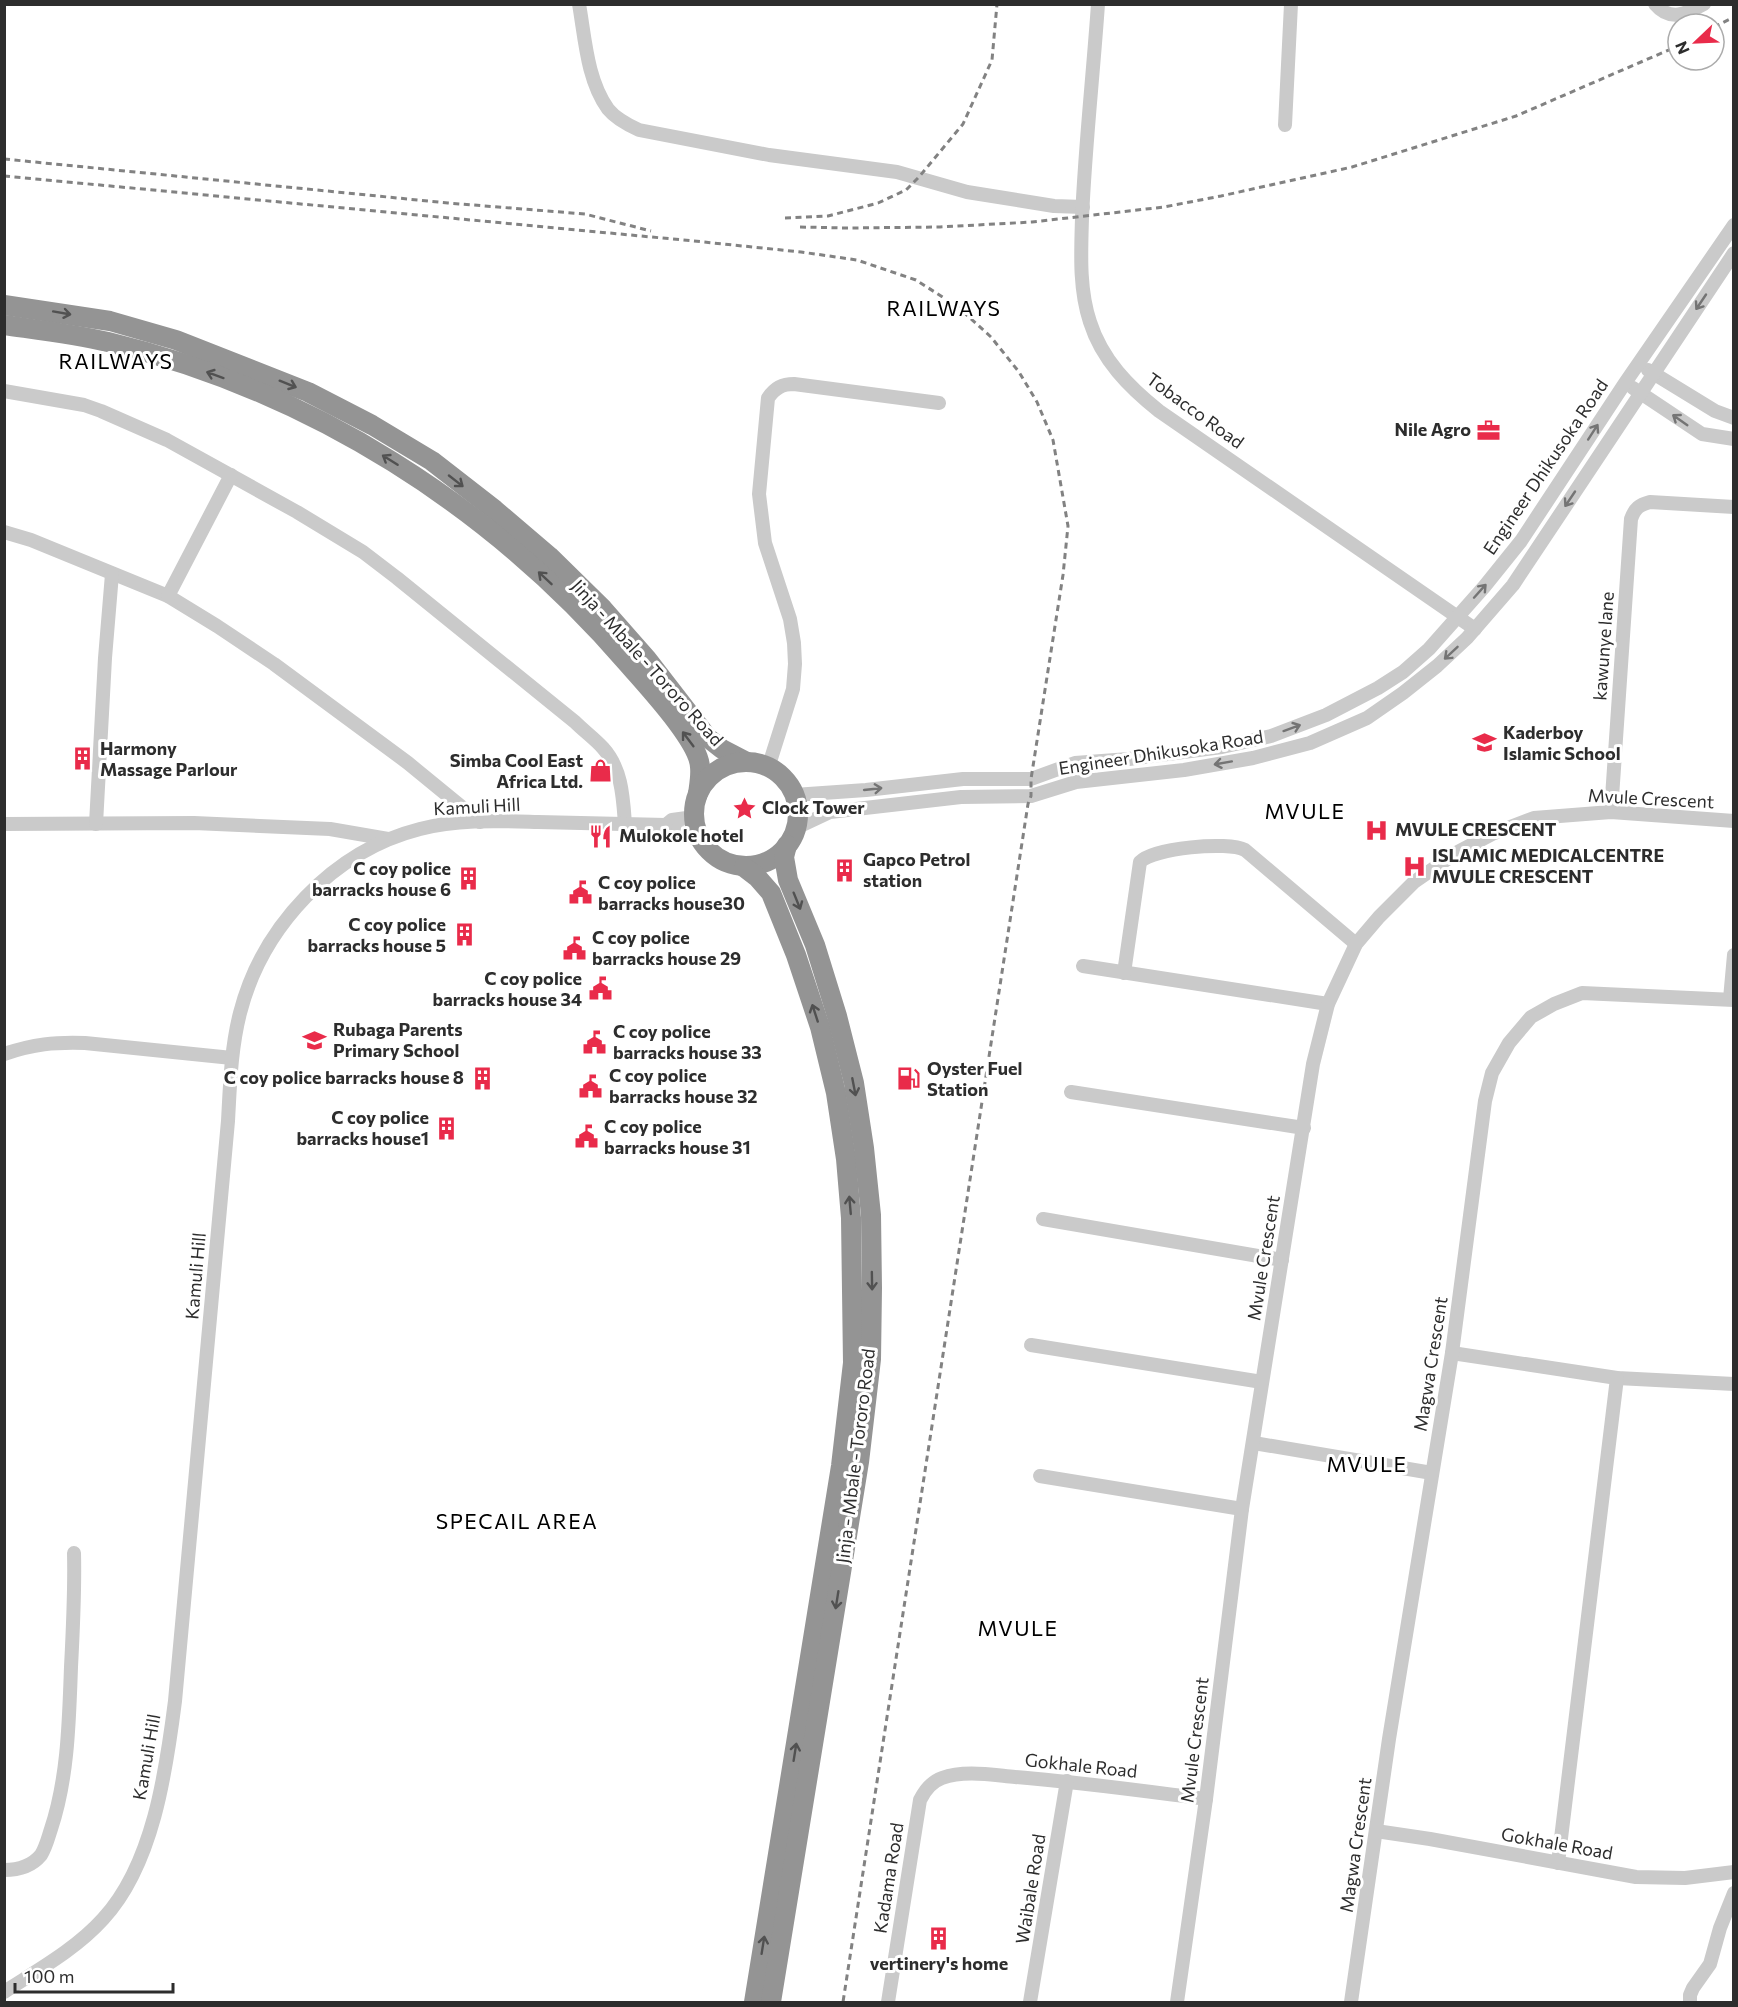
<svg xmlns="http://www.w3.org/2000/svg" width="1738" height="2007" font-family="Commissioner,sans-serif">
<rect width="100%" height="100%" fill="#fff"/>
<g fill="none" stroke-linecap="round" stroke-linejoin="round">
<g stroke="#cacaca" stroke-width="14">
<path d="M579,4c6,34 8,76 29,105 8,10 20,16 31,21l130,25 128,17 70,20 87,14 29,1"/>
<path d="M1098,4c-5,72 -13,143 -16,214 -1,35 -3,71 8,104 12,38 39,65 69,89l316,218"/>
<path d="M1655,4c15,18 31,10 49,0"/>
<path d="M1285,125l6,-121"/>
<path d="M1648,370l67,41 19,7"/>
<path d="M1633,388l69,46 32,5"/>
<path d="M4,391l80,14 17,6 66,29 130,72 66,40 34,26 178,144c9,9 20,17 28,26 19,21 20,49 22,76"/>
<path d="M4,532l27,8 137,56 49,30 57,38 134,99 72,59"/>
<path d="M168,596l63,-121"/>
<path d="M768,768l25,-79 2,-25 -1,-21 -4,-24 -25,-76 -6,-49 9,-96c7,-10 14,-14 26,-14l145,19"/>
<path d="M794,795l72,-5 97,-11h68l44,-16 54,-4 93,-12 49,-11 55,-21 52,-27 25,-16 26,-23 55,-62 37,-46 104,-158 109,-158"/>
<path d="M1611,812l20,-293c4,-11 8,-14 19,-17l84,5"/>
<path d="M694,817l-22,3 -6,5 36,17"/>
<path d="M4,824l190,-1 136,6 58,10"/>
<path d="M96,824l9,-166 7,-84"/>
<path d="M796,828l34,-16 131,-15 70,-1 45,-14 108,-12 69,-12 57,-15 57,-25 36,-25 34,-27 30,-28 46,-53 221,-332"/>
<path d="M1083,966l245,38"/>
<path d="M1124,973l16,-111c13,-14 88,-21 105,-12l111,94"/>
<path d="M1730,999l4,-44"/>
<path d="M4,1054c30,-10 50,-12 81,-11l147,15"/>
<path d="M1071,1092l233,36"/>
<path d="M1043,1219l239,41"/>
<path d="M1031,1345l231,37"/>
<path d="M1452,1353l165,25 117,6"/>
<path d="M1254,1443l178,30"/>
<path d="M1040,1476l202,33"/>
<path d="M1376,1831l54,8 206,38 49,1 49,-6"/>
<path d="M1558,1863l59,-485"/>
<path d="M4,1870c14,0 28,-4 37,-15 5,-8 7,-17 10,-26 17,-51 18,-108 20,-162 2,-38 4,-76 3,-114"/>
<path d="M4,1992c34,-22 72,-43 99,-73 50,-54 63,-147 72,-218l53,-580c2,-36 3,-73 12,-108 22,-86 93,-162 180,-184 38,-10 79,-8 118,-7 43,1 85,2 128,3"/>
<path d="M888,2002l32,-202c5,-10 11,-18 22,-22 22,-8 50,-3 73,-1 64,5 128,14 191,22"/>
<path d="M1030,2002l37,-221"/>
<path d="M1177,2002l29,-203 36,-290 71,-445 15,-60 28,-60 23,-27 35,-35 42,-29 36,-19 42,-16 77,-6 123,9"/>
<path d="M1351,2002l38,-263 63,-386 33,-252 7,-28 17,-30 22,-26 23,-13 28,-11 152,7"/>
<path d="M1690,2002v-7l3,-7 17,-24 10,-36 14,-35"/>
</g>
<g stroke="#949494" stroke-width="20">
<path d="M4,305l106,16 66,19 132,52 64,33 60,36 63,49 54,46 54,53 44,50 61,79 14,11 25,13"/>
<path d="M4,325c35,5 70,9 104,17 203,49 384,164 520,322 18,21 71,77 72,103 1,9 -1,19 -2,27"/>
<circle cx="746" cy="814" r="52"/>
<path d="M744,867l13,10 14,16 25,62 24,72 16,66 10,66 5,59 2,145 -12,103 -87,536"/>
<path d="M771,2002l88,-540 12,-103 1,-71 -1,-73 -7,-67 -10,-65 -17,-67 -22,-71 -27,-65 -4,-23 3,-12"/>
</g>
<g stroke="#828282" stroke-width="3" stroke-dasharray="6 4.5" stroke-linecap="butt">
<path d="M1714,27l20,-10"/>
<path d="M4,159l444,44 137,11 66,17"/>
<path d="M4,176l690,65 107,11 56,8 59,20 42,27 33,30 28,35 18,30 16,38 15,86 -5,49 -32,204v17l-3,8 -185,1198"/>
<path d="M785,218l43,-2 50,-13 28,-13 13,-13 44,-53 29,-64 5,-56"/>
<path d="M800,227l47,1 93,-1 92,-5 132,-15 57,-11 131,-29 164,-51 162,-70"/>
</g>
</g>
<defs><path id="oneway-shaft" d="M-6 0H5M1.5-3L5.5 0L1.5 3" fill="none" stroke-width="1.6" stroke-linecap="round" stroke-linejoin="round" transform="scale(1.5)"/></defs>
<g stroke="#747474">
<use href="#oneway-shaft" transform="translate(1701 302) rotate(124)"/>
<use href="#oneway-shaft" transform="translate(1680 420) rotate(-145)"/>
<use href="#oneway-shaft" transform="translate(1593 432) rotate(-57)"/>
<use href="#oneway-shaft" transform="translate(1570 499) rotate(124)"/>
<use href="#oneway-shaft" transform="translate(1480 591) rotate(-48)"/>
<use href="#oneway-shaft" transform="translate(1451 653) rotate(137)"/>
<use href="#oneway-shaft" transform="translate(1292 728) rotate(-20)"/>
<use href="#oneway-shaft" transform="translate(1223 763) rotate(170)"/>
<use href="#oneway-shaft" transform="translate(873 789) rotate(-6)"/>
</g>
<g stroke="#515151">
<use href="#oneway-shaft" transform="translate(62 313) rotate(10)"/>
<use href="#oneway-shaft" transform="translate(215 375) rotate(-160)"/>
<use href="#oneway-shaft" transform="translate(288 384) rotate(22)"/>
<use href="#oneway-shaft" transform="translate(390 460) rotate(-148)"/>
<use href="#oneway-shaft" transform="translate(456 481) rotate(38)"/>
<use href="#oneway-shaft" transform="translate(545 578) rotate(-137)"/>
<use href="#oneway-shaft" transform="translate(688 739) rotate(-127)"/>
<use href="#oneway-shaft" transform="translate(797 901) rotate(68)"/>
<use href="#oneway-shaft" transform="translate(815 1013) rotate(-108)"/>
<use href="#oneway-shaft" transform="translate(854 1087) rotate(79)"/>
<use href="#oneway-shaft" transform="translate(850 1205) rotate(-95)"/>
<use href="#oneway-shaft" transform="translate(872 1281) rotate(89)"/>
<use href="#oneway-shaft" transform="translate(837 1600) rotate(99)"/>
<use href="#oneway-shaft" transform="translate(795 1752) rotate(-81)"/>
<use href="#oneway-shaft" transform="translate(763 1945) rotate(-81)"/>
</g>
<defs>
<symbol id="office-bare" viewBox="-9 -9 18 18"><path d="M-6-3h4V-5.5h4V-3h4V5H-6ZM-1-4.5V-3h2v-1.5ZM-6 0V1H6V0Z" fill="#e92b4a" stroke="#fff" stroke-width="2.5" paint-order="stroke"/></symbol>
<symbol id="school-bare" viewBox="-9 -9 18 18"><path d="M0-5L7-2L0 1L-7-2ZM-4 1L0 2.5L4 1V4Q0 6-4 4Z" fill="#e92b4a" stroke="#fff" stroke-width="2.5" paint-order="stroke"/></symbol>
<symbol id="building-bare" viewBox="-9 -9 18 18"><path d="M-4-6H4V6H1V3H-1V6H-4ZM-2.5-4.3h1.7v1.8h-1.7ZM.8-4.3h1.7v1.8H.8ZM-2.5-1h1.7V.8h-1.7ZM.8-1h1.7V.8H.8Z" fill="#e92b4a" stroke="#fff" stroke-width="2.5" paint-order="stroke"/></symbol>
<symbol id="shop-bare" viewBox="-9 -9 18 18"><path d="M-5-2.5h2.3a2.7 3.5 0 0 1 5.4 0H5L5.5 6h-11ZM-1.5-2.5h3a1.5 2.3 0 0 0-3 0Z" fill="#e92b4a" stroke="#fff" stroke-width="2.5" paint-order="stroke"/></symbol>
<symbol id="sight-bare" viewBox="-9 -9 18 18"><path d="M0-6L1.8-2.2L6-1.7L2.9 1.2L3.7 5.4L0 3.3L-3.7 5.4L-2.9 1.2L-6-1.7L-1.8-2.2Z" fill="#e92b4a" stroke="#fff" stroke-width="2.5" paint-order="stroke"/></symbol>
<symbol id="hospital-bare" viewBox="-9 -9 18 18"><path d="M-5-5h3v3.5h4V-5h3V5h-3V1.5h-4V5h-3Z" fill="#e92b4a" stroke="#fff" stroke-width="2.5" paint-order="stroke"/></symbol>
<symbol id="restaurant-bare" viewBox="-9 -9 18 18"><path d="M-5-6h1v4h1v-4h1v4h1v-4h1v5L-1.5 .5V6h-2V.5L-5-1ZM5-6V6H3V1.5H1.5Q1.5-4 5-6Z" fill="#e92b4a" stroke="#fff" stroke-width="2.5" paint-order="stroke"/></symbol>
<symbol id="civic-bare" viewBox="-9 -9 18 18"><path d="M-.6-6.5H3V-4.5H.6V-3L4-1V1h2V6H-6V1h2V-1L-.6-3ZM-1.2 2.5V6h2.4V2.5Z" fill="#e92b4a" stroke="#fff" stroke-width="2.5" paint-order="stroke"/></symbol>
<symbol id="fuel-bare" viewBox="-9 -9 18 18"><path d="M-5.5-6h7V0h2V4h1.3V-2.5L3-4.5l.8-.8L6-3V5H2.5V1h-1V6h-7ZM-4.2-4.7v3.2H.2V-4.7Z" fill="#e92b4a" stroke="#fff" stroke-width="2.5" paint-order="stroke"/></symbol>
</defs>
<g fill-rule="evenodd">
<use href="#office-bare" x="1472" y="414" width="33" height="33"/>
<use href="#school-bare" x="1468" y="726" width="33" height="33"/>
<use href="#building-bare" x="66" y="742" width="33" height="33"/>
<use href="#shop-bare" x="584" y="754" width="33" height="33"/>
<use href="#sight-bare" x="728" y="792" width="33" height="33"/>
<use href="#hospital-bare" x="1360" y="814" width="33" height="33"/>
<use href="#restaurant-bare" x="584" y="820" width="33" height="33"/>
<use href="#hospital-bare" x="1398" y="850" width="33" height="33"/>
<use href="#building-bare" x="828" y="854" width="33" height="33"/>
<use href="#building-bare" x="452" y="862" width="33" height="33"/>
<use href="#civic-bare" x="564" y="876" width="33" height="33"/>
<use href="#building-bare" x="448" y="918" width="33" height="33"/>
<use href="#civic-bare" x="558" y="932" width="33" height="33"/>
<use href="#civic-bare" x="584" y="972" width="33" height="33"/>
<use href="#school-bare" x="298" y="1024" width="33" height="33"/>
<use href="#civic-bare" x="578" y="1026" width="33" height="33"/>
<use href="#building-bare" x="466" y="1062" width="33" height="33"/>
<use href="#fuel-bare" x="892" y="1062" width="33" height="33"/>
<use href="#civic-bare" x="574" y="1070" width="33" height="33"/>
<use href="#building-bare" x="430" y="1112" width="33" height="33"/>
<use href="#civic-bare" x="570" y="1120" width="33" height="33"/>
<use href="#building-bare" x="922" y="1922" width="33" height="33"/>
</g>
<g text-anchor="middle" stroke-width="6" stroke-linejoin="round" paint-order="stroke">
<g font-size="18" fill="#2d2d2d" stroke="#fff">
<text transform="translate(1195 411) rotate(36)" y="6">Tobacco Road</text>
<text transform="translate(1546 467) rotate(-56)" y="6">Engineer Dhikusoka Road</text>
<text transform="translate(1604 646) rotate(-86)" y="6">kawunye lane</text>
<text transform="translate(647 663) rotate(48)" y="6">Jinja - Mbale - Tororo Road</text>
<text transform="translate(1161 753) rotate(-9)" y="6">Engineer Dhikusoka Road</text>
<text transform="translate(1651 799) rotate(3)" y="6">Mvule Crescent</text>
<text transform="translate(477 807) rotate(-3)" y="6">Kamuli Hill</text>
<text transform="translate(1264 1258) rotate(-81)" y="6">Mvule Crescent</text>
<text transform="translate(196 1276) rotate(-85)" y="6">Kamuli Hill</text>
<text transform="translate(1431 1364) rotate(-81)" y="6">Magwa Crescent</text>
<text transform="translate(856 1456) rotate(-83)" y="6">Jinja - Mbale - Tororo Road</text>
<text transform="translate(1195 1740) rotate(-83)" y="6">Mvule Crescent</text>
<text transform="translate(147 1757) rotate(-80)" y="6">Kamuli Hill</text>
<text transform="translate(1081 1766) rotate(6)" y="6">Gokhale Road</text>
<text transform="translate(1557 1844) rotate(10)" y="6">Gokhale Road</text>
<text transform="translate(1356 1845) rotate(-82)" y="6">Magwa Crescent</text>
<text transform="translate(889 1878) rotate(-81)" y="6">Kadama Road</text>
<text transform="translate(1031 1889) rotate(-81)" y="6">Waibale Road</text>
</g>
<g font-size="18" font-weight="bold" fill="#2d2d2d" stroke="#fff" text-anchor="start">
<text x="1471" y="436" text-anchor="end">Nile Agro</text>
<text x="1503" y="739">Kaderboy<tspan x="1503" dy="21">Islamic School</tspan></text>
<text x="100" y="755">Harmony<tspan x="100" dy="21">Massage Parlour</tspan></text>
<text x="583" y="767" text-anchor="end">Simba Cool East<tspan x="583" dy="21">Africa Ltd.</tspan></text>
<text x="762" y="814">Clock Tower</text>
<text x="1395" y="836">MVULE CRESCENT</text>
<text x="619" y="842">Mulokole hotel</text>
<text x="1432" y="862">ISLAMIC MEDICALCENTRE<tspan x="1432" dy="21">MVULE CRESCENT</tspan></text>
<text x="863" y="866">Gapco Petrol<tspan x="863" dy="21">station</tspan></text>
<text x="451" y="875" text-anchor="end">C coy police<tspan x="451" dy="21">barracks house 6</tspan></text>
<text x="598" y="889">C coy police<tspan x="598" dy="21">barracks house30</tspan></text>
<text x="446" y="931" text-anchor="end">C coy police<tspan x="446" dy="21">barracks house 5</tspan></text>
<text x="592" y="944">C coy police<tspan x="592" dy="21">barracks house 29</tspan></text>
<text x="582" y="985" text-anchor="end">C coy police<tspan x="582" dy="21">barracks house 34</tspan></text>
<text x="333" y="1036">Rubaga Parents<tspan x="333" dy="21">Primary School</tspan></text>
<text x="613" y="1038">C coy police<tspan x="613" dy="21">barracks house 33</tspan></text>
<text x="927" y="1075">Oyster Fuel<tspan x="927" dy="21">Station</tspan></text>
<text x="609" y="1082">C coy police<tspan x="609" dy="21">barracks house 32</tspan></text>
<text x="464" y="1084" text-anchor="end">C coy police barracks house 8</text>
<text x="429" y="1124" text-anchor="end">C coy police<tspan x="429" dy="21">barracks house1</tspan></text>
<text x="604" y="1133">C coy police<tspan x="604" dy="21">barracks house 31</tspan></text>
<text x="939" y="1970" text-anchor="middle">vertinery's home</text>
</g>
<g font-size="21" letter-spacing="1.5" fill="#000" stroke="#fff">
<text x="944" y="316">RAILWAYS</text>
<text x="116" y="369">RAILWAYS</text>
<text x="1305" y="819">MVULE</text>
<text x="1367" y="1472">MVULE</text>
<text x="517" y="1529">SPECAIL AREA</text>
<text x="1018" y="1636">MVULE</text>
</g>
</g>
<rect width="1738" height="2007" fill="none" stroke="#2d2d2d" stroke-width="12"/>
<g transform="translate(1696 42) rotate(247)"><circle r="28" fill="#ffffff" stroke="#ababab" stroke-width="1.5"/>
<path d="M0-4.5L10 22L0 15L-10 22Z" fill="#e92b4a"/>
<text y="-9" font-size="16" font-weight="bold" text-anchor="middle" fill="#2d2d2d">N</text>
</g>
<path d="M15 1983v9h158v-9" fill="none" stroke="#2d2d2d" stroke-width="3"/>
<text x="24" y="1983" font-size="18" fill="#2d2d2d" stroke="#ffffff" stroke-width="4.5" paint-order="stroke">100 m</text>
</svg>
